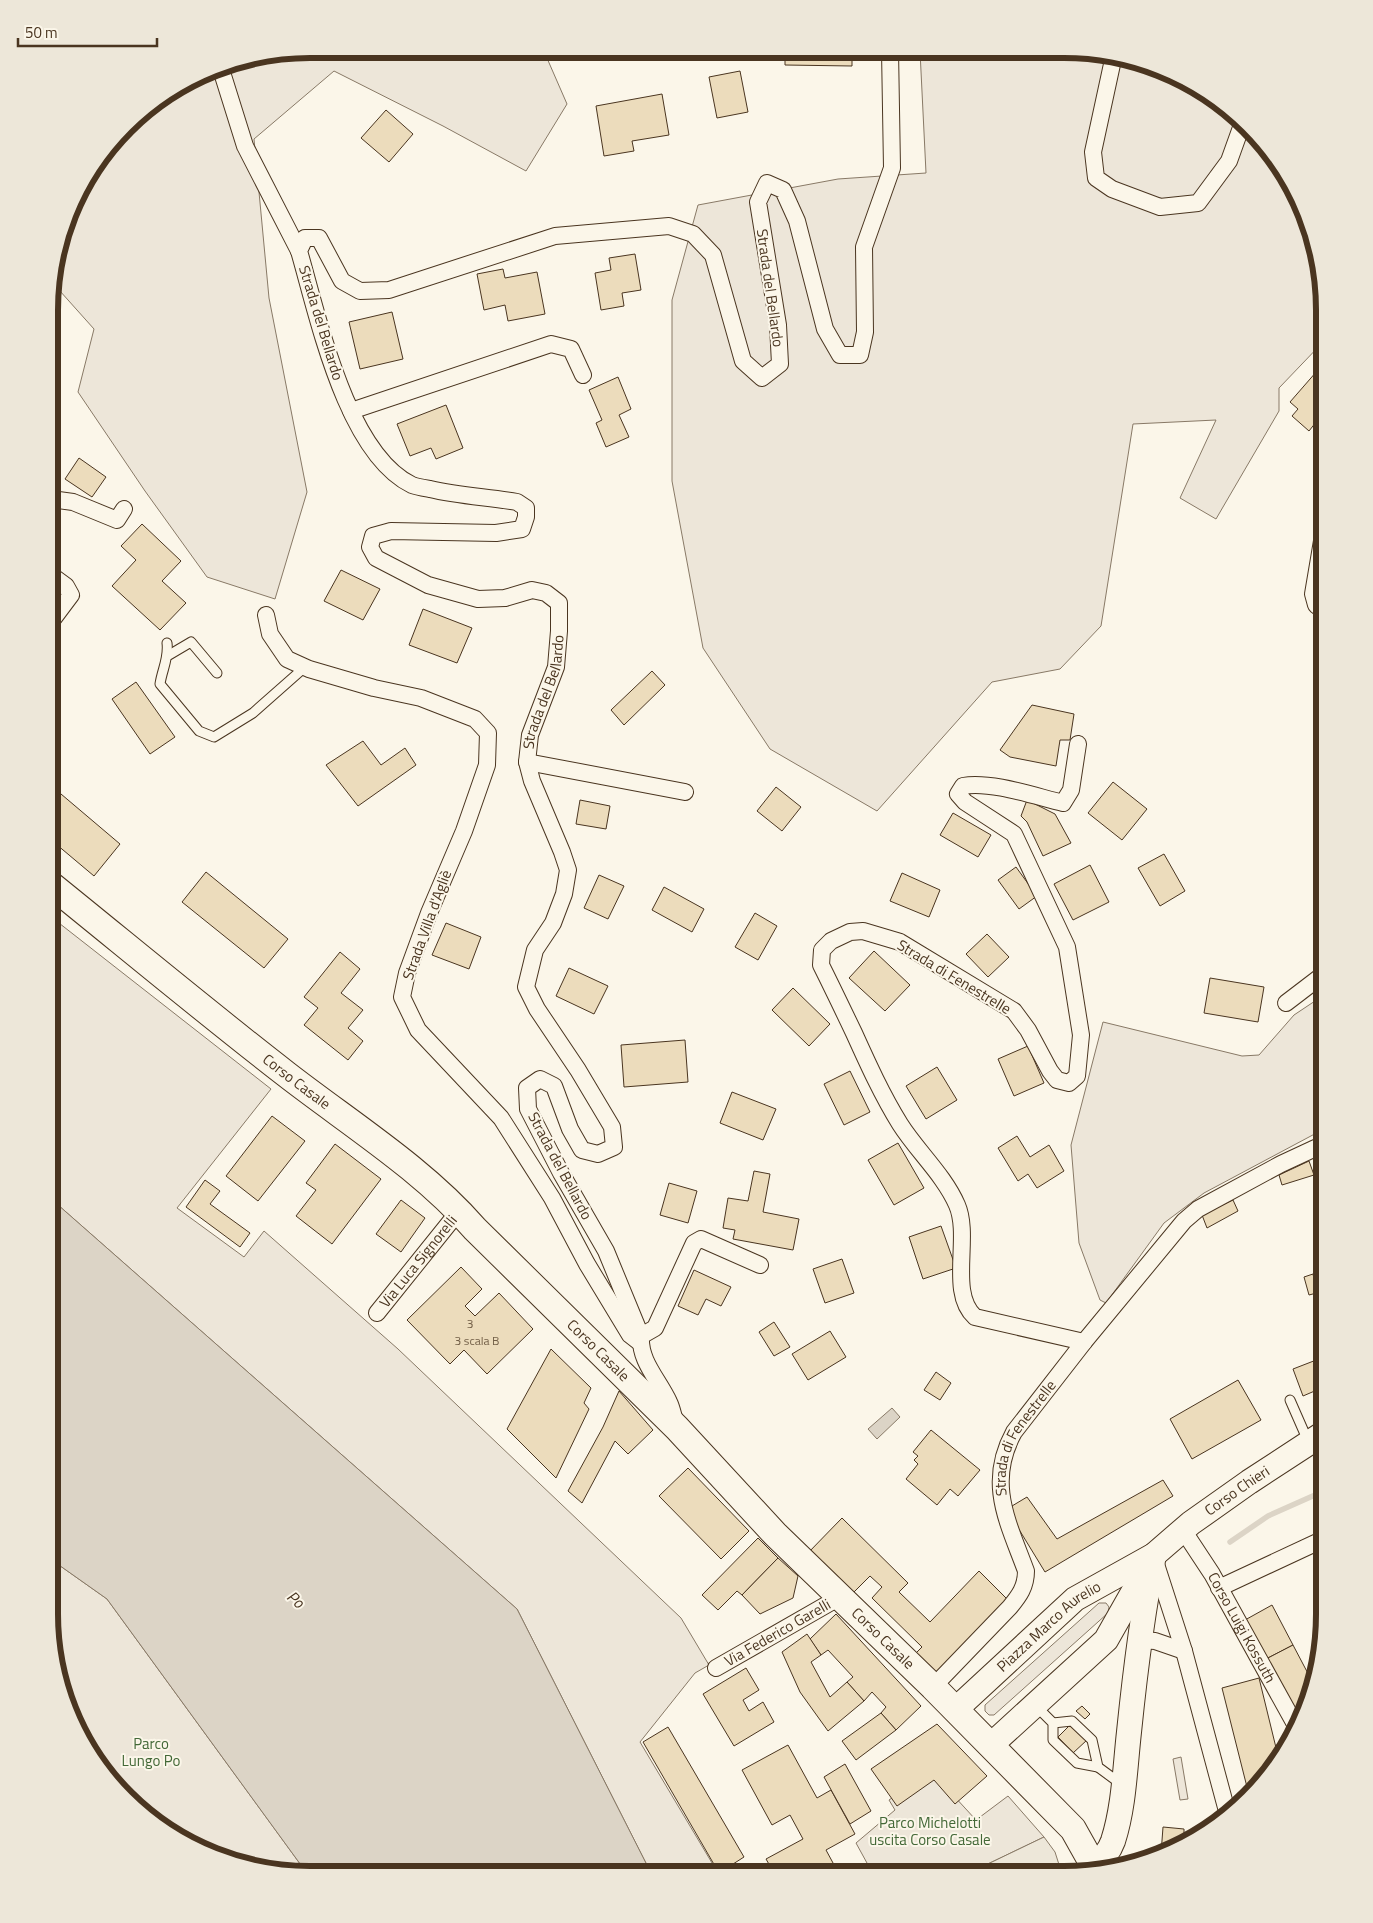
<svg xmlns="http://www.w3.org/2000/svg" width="1373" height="1923" font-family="'Titillium Web',sans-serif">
<rect width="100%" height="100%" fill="#fbf6e9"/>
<g fill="#ede6d9" stroke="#887966">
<path d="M309,49h234l24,55 -41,67 -83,-45 -109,-55 -80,68 15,159 38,194 -32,107 -68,-22 -62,-86 -67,-99 16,-63 -43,-48v-6l28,-84 29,-33 -3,-5 33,-40 87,-50z"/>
<path d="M920,51h178l65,17 59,34 38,36 38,56 17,48 9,67v32l-45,47v23l-63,108 -36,-21 36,-78 -83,4 -32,202 -41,43 -68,13 -115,129 -107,-62 -67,-101 -31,-167v-181l26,-95 140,-26 88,-6z"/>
<path d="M50,916l221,173 -94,119 67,49 20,-26 134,118 283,269 28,47 -14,8 -55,69 78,131h-67l-134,-264 -468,-412z"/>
<path d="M1324,995v134l-120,64 -40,30 -58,80 -6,-3 -21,-57 -8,-98 32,-123 139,34 17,-1 35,-40z"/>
<path d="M49,1558l58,41 199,273h-31l-50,-12 -61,-30 -51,-45 -38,-56 -21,-64 -5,-51z"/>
<path d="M1099,1603h7l3,4 -1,6 -114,102h-5l-4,-4v-6z"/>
<path d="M1181,1757l7,42 -8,1 -7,-41z"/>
<path d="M931,1771l45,49 32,-24 36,41 -77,37h-94l-17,-31 39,-33 -6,-10z"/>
</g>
<path fill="#ede7d9" stroke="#887966" d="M1044,1837l11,15 7,22h-95z"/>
<g fill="#dcd4c6" stroke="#887966">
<path d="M49,1197l468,412 134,264 -345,-1 -199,-273 -58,-41z"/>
<path d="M892,1408l8,9 -23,22 -9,-10z"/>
</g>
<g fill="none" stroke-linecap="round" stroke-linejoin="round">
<path stroke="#dcd4c6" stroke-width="5.5" d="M1230,1542l38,-26 56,-25"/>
</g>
<g fill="#ecdcbc" stroke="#4a3520">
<path d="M785,50h67v16l-67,-1z"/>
<path d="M740,71l8,41 -31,6 -8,-41z"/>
<path d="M662,94l7,41 -37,6 2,10 -30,5 -8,-50z"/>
<path d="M386,110l27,24 -24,28 -28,-24z"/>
<path d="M635,254l6,36 -19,3 2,13 -23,4 -6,-37 16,-3 -2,-12z"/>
<path d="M503,269l2,9 32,-6 8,42 -37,7 -3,-16 -21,5 -7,-36z"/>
<path d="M392,312l11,47 -43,10 -11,-47z"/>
<path d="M1324,363v49l-15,19 -17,-15 6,-7 -8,-7z"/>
<path d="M618,377l13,32 -12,6 10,22 -23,10 -10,-24 6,-3 -13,-30z"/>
<path d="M446,405l17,43 -27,11 -5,-11 -21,8 -13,-32z"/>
<path d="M79,458l27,19 -14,20 -27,-18z"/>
<path d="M142,524l39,37 -19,20 24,22 -26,27 -48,-44 24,-26 -15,-14z"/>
<path d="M341,570l39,19 -17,31 -39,-19z"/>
<path d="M423,609l49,19 -15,35 -48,-18z"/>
<path d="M652,671l13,14 -41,40 -13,-15z"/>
<path d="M136,682l39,55 -25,17 -38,-55z"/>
<path d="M1032,705l42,9 -4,26h-10l-4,26 -46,-9 -10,-7z"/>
<path d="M363,741l18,24 24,-17 11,17 -58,41 -32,-41z"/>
<path d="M1113,782l34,27 -25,31 -34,-27z"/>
<path d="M776,787l25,20 -19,24 -25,-20z"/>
<path d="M61,794l59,50 -26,32 -44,-37v-33z"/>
<path d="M580,800l30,6 -4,23 -30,-5z"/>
<path d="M1027,800l28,14 16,29 -28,13 -16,-34 -6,-6z"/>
<path d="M953,813l38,22 -13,22 -38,-22z"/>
<path d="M1164,854l21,37 -25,15 -22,-38z"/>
<path d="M1090,865l19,37 -36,18 -19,-36z"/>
<path d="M1016,867l21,29 -18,13 -21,-29z"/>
<path d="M206,872l82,67 -24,29 -82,-66z"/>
<path d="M902,873l38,17 -11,27 -39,-16z"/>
<path d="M599,875l25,11 -16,33 -24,-11z"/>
<path d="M664,887l40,22 -12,23 -40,-22z"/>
<path d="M755,913l22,13 -19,34 -23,-13z"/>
<path d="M446,923l35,14 -12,32 -37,-14z"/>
<path d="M987,934l22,23 -21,20 -22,-23z"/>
<path d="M874,951l36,34 -25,26 -36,-33z"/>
<path d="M340,952l20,17 -19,24 22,17 -15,18 15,13 -15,19 -44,-35 14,-17 -14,-11z"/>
<path d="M569,968l39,18 -14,28 -38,-18z"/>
<path d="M1210,978l54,9 -6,35 -54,-9z"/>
<path d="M793,988l37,36 -21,22 -37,-36z"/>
<path d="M685,1040l3,42 -64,5 -3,-42z"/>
<path d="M1028,1046l16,37 -30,13 -16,-37z"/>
<path d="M937,1067l20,33 -31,19 -20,-33z"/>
<path d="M850,1071l20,41 -26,13 -20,-41z"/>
<path d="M732,1092l44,17 -13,31 -43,-17z"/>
<path d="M272,1116l33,25 -47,60 -32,-25z"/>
<path d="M1017,1136l13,21 19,-12 15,26 -27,17 -9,-14 -10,7 -20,-33z"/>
<path d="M898,1143l26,45 -30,17 -26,-45z"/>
<path d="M335,1144l46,35 -49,65 -36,-28 20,-26 -10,-7z"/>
<path d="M1309,1161l5,14 -32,10 -3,-10z"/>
<path d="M754,1171l16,3 -7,38 36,7 -6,31 -60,-11 2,-9 -12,-2 5,-30 20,3z"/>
<path d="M205,1180l15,11 -10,13 40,29 -10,14 -54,-40z"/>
<path d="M669,1183l28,8 -9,32 -28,-8z"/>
<path d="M401,1200l24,18 -24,34 -25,-18z"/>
<path d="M1233,1200l5,11 -31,17 -5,-13z"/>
<path d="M941,1226l15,42 -33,11 -14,-42z"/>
<path d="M842,1259l12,34 -29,10 -12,-34z"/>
<path d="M461,1267l21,22 -17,17 10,10 24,-23 34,36 -46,45 -23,-24 -14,14 -43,-44z"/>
<path d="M694,1270l37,17 -10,19 -15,-7 -8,16 -20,-9z"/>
<path d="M1313,1274l2,9 9,-3v11l-15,4 -5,-18z"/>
<path d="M774,1322l16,25 -16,9 -15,-24z"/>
<path d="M830,1331l16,26 -38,23 -16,-26z"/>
<path d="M551,1349l40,39 -7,15 5,6 -33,69 -49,-49z"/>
<path d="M1324,1357v30l-21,9 -10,-27z"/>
<path d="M936,1372l15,11 -11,17 -16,-10z"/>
<path d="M1238,1380l23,40 -69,39 -22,-40z"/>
<path d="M619,1391l34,39 -25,24 -13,-13 -33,62 -14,-12 35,-64z"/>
<path d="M931,1430l49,40 -22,26 -8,-7 -13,16 -31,-26 12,-15 -4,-4 4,-4 -5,-4z"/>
<path d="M688,1468l61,63 -28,28 -62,-63z"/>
<path d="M1163,1480l10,16 -128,76 -33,-54v-12l15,-9 30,42z"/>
<path d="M842,1518l66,65 -9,9 31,30 49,-51 29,29 -72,74 -21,-20 7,-7 -50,-49 10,-11 -12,-11 -20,20 -43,-42z"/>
<path d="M758,1538l20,20 -36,37 -5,-4 -19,19 -16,-15z"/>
<path d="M778,1558l20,18 -5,22 -33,16 -18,-19z"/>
<path d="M1272,1605l21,40 -27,14 -21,-39z"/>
<path d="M836,1614l85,92 -25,24 -15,-17 5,-6 -14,-15 -8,9 -17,-19 6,-5 -25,-27 -7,5 -11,-16z"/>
<path d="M807,1634l14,21 -10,7 19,35 17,-15 17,19 -36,30 -28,-39 -18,-40z"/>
<path d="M1293,1645l20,38 -3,15 -11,22 -33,-61z"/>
<path d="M746,1668l13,22 -16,10 6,11 14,-9 11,20 -40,24 -31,-52z"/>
<path d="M1259,1678l20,82 -30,35 -27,-107z"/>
<path d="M1082,1706l8,8 -5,5 -9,-8z"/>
<path d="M881,1713l15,17 -40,30 -14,-19z"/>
<path d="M937,1724l50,52 -32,28 -21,-24 -37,26 -26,-37z"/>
<path d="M1071,1724l16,16 -14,13 -15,-16z"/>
<path d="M668,1727l76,130 -25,16 -76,-131z"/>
<path d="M788,1745l29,53 14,-8 24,44 -29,16 13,24 -65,-1 -8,-14 37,-20 -13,-24 -18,10 -30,-55z"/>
<path d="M845,1764l26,47 -21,13 -26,-47z"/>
<path d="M1163,1827l21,2v11h6l-11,8 -18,6z"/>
</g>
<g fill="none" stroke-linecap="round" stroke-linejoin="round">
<defs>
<g id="lane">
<path d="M167,643c2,15 -5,27 -7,41l39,47 15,6 39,-24 52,-46"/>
<path d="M169,655l22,-13 26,31"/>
<path d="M1290,1400l18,41"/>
<path d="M1036,1706l17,17v17l24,23 21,4"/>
<path d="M1053,1723l19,-2 20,19 6,27 23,17"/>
</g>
<g id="street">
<path d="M1114,55l-21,97 3,26 16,11 48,18 38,-4 31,-42 14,-39"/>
<path d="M220,66l25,80 54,105"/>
<path d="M351,411l200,-67 20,5 12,26"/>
<path d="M51,499l22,3 44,18 7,-11"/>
<path d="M1324,611l-8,-6 -3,-11 11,-65"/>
<path d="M266,615l4,19 17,25 22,10 65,19 47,10 54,21 13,14 -1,32 -23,66 -35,82 -22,60 -5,24 16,33 83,88 51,80 35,66 43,71 9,7"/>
<path d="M50,623l21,-28 -5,-9 -15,-11"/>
<path d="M1078,744l-7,46 -8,13c-29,-7 -72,-22 -100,-17l-5,8 7,8 49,32 53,113 14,88 -4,41 -8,7 -12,-3 -7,-9 -22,-41 -14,-19 -114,-69 -37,-11 -13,1 -19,9 -9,9 -1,15c11,22 22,45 33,68 14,31 28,62 46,91 17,27 44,51 57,81 14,32 -9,88 18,112l109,25"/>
<path d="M527,762l158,30"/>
<path d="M1286,1003l38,-29"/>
<path id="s1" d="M377,1313l82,-102"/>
<path d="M641,1336l14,-8 39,-85 7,-4 59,26"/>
<path id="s2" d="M675,1421c-2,-6 -3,-13 -6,-19 -10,-22 -30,-41 -28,-66l-35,-85 -45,-78 -33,-64 -1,-21 13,-9 14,7 16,43 12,21 16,4 16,-7 -2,-20 -34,-57 -41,-61 -11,-22 9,-37 18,-27 11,-29 4,-24 -6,-18 -30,-71 -5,-19 3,-27 26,-68 3,-36v-28l-13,-10 -14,-3 -27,8 -27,1 -50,-14 -52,-27 -6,-11 3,-11 18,-5 105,2 26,-4 4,-12v-9l-9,-6c-29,-5 -58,-6 -87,-13 -6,-1 -13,-2 -18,-4 -66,-32 -94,-169 -113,-234l6,-13h14l23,43 18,10 29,-1 166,-54 114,-10 24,8 20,21 30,106 19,17 18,-14 -2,-39 -20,-123 9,-19 16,7 14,31 28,108 15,26h20l5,-23 -1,-85 28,-79 -2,-118"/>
<path id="s3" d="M1183,1530l29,44 84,152"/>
<path d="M1154,1558l30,93 44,164"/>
<path d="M1219,1588l105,-49"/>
<path d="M1140,1640l15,1 29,10"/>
<path id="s4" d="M716,1668l124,-71"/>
<path id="s5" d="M933,1687l77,-80c9,-11 16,-20 16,-36 -18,-49 -40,-88 -12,-139l70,-90 100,-121 14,-12 83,-45 43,-20"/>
</g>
<g id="secondary">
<path id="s6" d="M955,1710l120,-111 79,-44 37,-32 58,-41 75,-49"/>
<path d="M991,1745l115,-105 38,-67"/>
<path d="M1095,1866c8,-8 14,-14 18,-25 11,-34 12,-73 16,-109 6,-59 13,-118 25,-177"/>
</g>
<g id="primary">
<path id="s7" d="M50,884c78,63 156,128 236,190 63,49 137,95 189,155l202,199 98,106 158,153 140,142 23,41"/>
</g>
</defs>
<use href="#lane" stroke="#4a3520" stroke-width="11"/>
<use href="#street" stroke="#4a3520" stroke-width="18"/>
<use href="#secondary" stroke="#4a3520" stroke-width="26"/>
<use href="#primary" stroke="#4a3520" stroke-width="28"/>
<use href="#lane" stroke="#fbf6e9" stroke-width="9"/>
<use href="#street" stroke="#fbf6e9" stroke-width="16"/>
<use href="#secondary" stroke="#fbf6e9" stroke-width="24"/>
<use href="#primary" stroke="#fbf6e9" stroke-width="26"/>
</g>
<g text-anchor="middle" stroke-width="4" stroke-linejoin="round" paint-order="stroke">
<g font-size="12" fill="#725f47">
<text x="470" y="1328">3</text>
<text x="477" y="1345">3 scala B</text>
</g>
<g font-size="15" fill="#4a3520" stroke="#fbf6e9">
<text transform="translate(770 288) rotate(82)" y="5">Strada del Bellardo</text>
<text transform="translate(321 323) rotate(73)" y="5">Strada del Bellardo</text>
<text dy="5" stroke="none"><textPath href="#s2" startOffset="1002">Strada del Bellardo</textPath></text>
<text transform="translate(427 925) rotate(-70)" y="5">Strada Villa d'Agliè</text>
<text transform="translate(954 977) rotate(31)" y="5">Strada di Fenestrelle</text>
<text dy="5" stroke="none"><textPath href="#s7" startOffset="316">Corso Casale</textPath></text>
<text transform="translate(560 1166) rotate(62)" y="5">Strada del Bellardo</text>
<text dy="5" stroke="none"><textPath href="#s1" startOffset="66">Via Luca Signorelli</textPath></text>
<text dy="5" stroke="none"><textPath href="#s7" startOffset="721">Corso Casale</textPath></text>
<text dy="5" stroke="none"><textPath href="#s5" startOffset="295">Strada di Fenestrelle</textPath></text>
<text dy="5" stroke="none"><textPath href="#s6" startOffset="359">Corso Chieri</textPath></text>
<text dy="5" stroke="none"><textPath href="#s6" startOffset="126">Piazza Marco Aurelio</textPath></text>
<text dy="5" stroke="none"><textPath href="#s3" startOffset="114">Corso Luigi Kossuth</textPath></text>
<text dy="5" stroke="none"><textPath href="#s4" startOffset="71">Via Federico Garelli</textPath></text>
<text dy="5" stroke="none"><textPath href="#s7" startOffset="1126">Corso Casale</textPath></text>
</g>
<g font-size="15" fill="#436837" stroke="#fbf6e9">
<text x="151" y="1749">Parco<tspan x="151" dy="17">Lungo Po</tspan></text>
<text x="930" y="1828">Parco Michelotti<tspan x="930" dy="17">uscita Corso Casale</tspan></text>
</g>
<g font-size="16" font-style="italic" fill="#4a3520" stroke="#fbf6e9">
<text transform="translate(296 1599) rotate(42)" y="6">Po</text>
</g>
</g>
<path d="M0 0H1373V1923H0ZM310 58H1064A252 252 0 0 1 1316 310V1614A252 252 0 0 1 1064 1866H310A252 252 0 0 1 58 1614V310A252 252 0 0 1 310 58Z" fill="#ede7d9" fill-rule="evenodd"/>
<path fill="none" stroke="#4a3520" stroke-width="6" d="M310 58H1064A252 252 0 0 1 1316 310V1614A252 252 0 0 1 1064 1866H310A252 252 0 0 1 58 1614V310A252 252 0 0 1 310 58Z"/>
<path d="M18 38v8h139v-8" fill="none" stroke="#4a3520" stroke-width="2.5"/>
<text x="25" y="38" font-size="15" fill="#4a3520" stroke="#fbf6e9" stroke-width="4" paint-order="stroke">50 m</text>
</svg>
